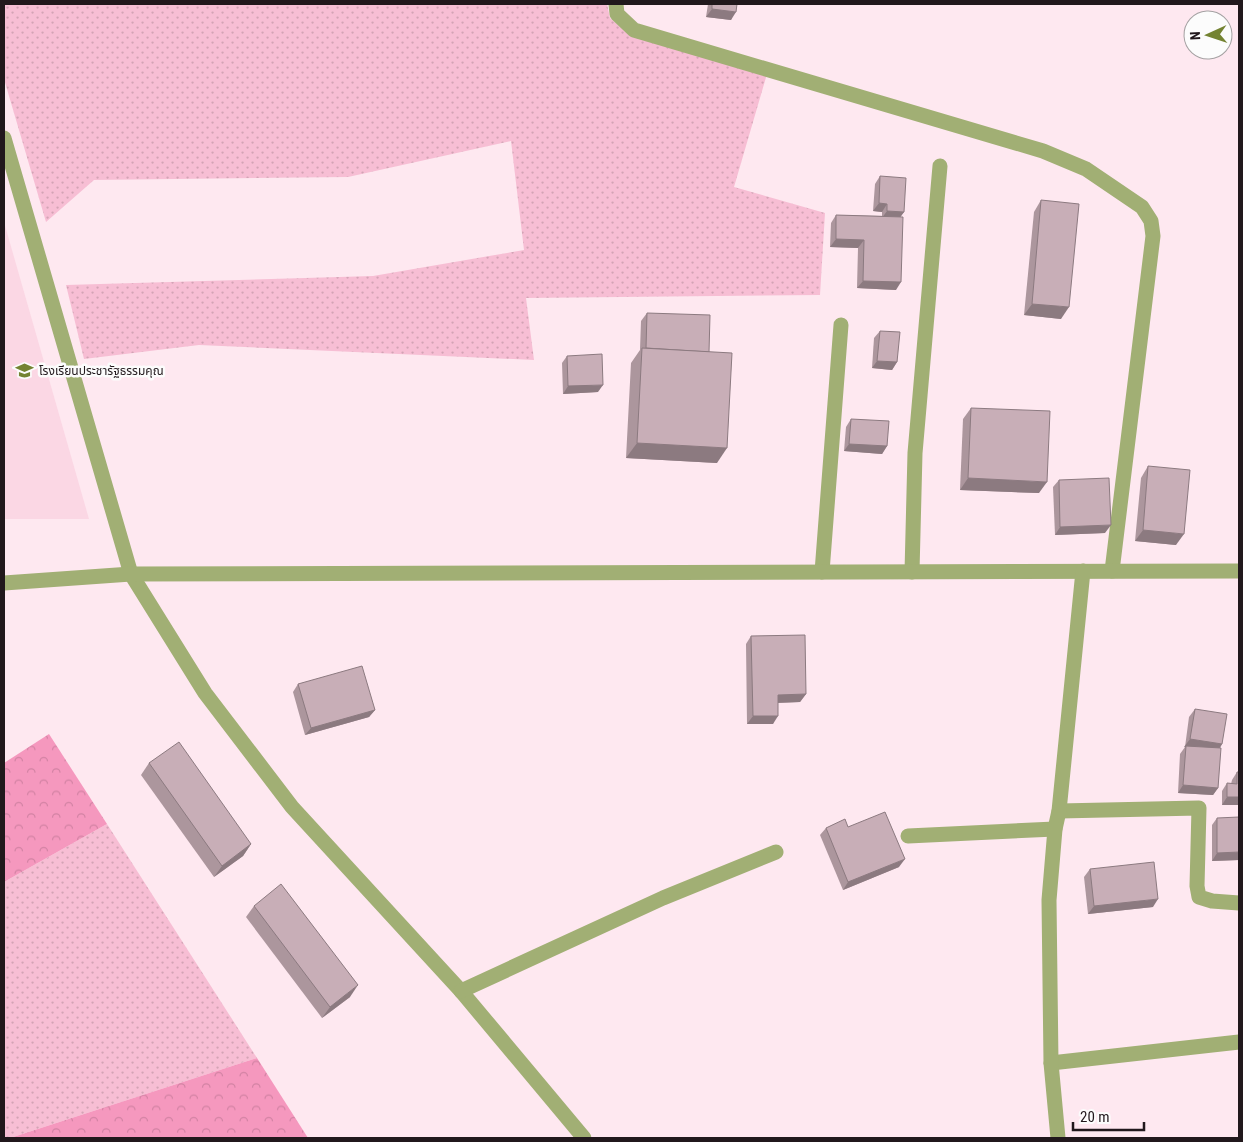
<svg xmlns="http://www.w3.org/2000/svg" width="1243" height="1142" font-family="'Roboto Condensed','Noto Sans Thai',sans-serif">
<defs>
<pattern id="grass-dots" width="8" height="8" patternUnits="userSpaceOnUse" patternTransform="scale(1.25)"><rect width="8" height="8" fill="#f7bed4"/><path d="M2 2h.1M6 6h.1" fill="none" stroke="#d3a3b5" stroke-width="1.8" stroke-linecap="round"/></pattern>
<pattern id="forest-crowns" width="20" height="18" patternUnits="userSpaceOnUse" patternTransform="scale(1.25)"><rect width="20" height="18" fill="#f598be"/><path d="M2 6a3 3 0 1 1 6 0M12 15a3 3 0 1 1 6 0" fill="none" stroke="#d282a3"/></pattern>
</defs>
<rect width="100%" height="100%" fill="#fee8f0"/>
<path fill="#fbd7e4" d="M4,222l85,297h-85z"/>
<g fill="url(#grass-dots)">
<path d="M4,4h603l3,14 16,14 141,42 -33,113 91,26 -5,82 -294,3 8,62 -335,-15 -115,14 -18,-74 307,-9 151,-26 -13,-109 -163,36 -254,3 -48,42 -42,-143z"/>
<path d="M107,824l150,234 -247,80h-6v-256z"/>
</g>
<g fill="url(#forest-crowns)">
<path d="M49,734l58,90 -103,58v-119z"/>
<path d="M257,1058l51,80h-298z"/>
</g>
<g fill="none" stroke-linecap="round" stroke-linejoin="round">
<g stroke="#a1af74" stroke-width="15">
<path d="M616,4l1,10 17,16 409,121 43,18 56,38 9,14 2,15 -41,335"/>
<path d="M4,138l127,436 74,119 87,114 169,184 123,147"/>
<path d="M822,572l19,-247"/>
<path d="M912,572l3,-119 25,-287"/>
<path d="M4,583l127,-9 1108,-3"/>
<path d="M1059,811l140,-3 -2,78 2,11 13,4 27,2"/>
<path d="M908,836l147,-7"/>
<path d="M461,991l202,-93 113,-46"/>
<path d="M1051,1063l188,-21"/>
<path d="M1058,1138l-7,-75 -2,-163 6,-71 4,-18 24,-240"/>
</g>
</g>
<g fill="#ac969d">
<path d="M708,4h29l-6,16 -25,-3z"/>
<path d="M880,176l24,36 -4,5 -4,73 -39,-2 1,-40 -28,-1 1,-24 5,-8 46,1v-4l-9,-1 2,-27z"/>
<path d="M1041,200l20,119 -37,-4 10,-103z"/>
<path d="M647,313l62,39 8,111 -91,-5 5,-95 9,-13 1,-29z"/>
<path d="M880,331l17,31 -5,8 -20,-2 2,-30z"/>
<path d="M567,356l31,36 -35,2 -1,-31z"/>
<path d="M971,408l68,85 -79,-3 3,-71z"/>
<path d="M851,419l36,27 -5,8 -38,-3 2,-24z"/>
<path d="M1148,466l28,79 -41,-4 6,-63z"/>
<path d="M1059,480l46,53 -50,2 -2,-48z"/>
<path d="M751,636l55,58 -6,8 -22,1 -5,21h-26l-1,-80z"/>
<path d="M298,684l77,26 -6,7 -64,18 -12,-43z"/>
<path d="M1195,709l27,35 -2,4 -2,40 -5,7 -35,-2 2,-39 5,-7 4,-30z"/>
<path d="M149,763l102,81 -8,12 -29,21 -73,-102z"/>
<path d="M1237,772l2,33h-17v-14l5,-8 4,1 1,-4z"/>
<path d="M1217,818l22,42 -27,1v-36z"/>
<path d="M848,827l51,40 -56,23 -23,-55 6,-7z"/>
<path d="M1090,869l63,38 -65,7 -4,-37z"/>
<path d="M254,906l96,91 -28,21 -76,-101z"/>
</g>
<g fill="#8c7a80">
<path d="M712,9l24,3 -5,8 -25,-3z"/>
<path d="M879,203l8,1 -5,8 -9,-1z"/>
<path d="M887,211l17,1 -5,7 -17,-1z"/>
<path d="M836,239l28,1 -6,8 -28,-1z"/>
<path d="M863,281l38,1 -5,8 -39,-2z"/>
<path d="M1032,304l37,3 -8,12 -37,-4z"/>
<path d="M877,361l20,1 -5,8 -20,-2z"/>
<path d="M603,385l-5,7 -35,2 5,-8z"/>
<path d="M637,443l90,5 -10,15 -91,-5z"/>
<path d="M849,444l38,2 -5,8 -38,-3z"/>
<path d="M968,478l79,4 -8,11 -79,-3z"/>
<path d="M1111,525l-6,8 -50,2 5,-8z"/>
<path d="M1143,530l41,4 -8,11 -41,-4z"/>
<path d="M806,694l-6,8 -28,1 6,-8z"/>
<path d="M375,710l-6,7 -64,18 6,-7z"/>
<path d="M753,716h25l-5,8h-26z"/>
<path d="M1190,739l32,5 -5,8 -33,-5z"/>
<path d="M1183,785l35,3 -5,7 -35,-2z"/>
<path d="M1227,797h12v8h-17z"/>
<path d="M251,844l-8,12 -29,21 8,-11z"/>
<path d="M1239,852v8l-27,1 5,-8z"/>
<path d="M905,859l-6,8 -56,23 5,-8z"/>
<path d="M1158,899l-5,8 -65,7 6,-8z"/>
<path d="M358,985l-8,12 -28,21 8,-11z"/>
</g>
<g fill="#c8aeb7" stroke="#8c7a80">
<path d="M712,4h25l-1,8 -24,-3z"/>
<path d="M880,176l26,2 -2,34 -17,-1v-7l-8,-1z"/>
<path d="M1041,200l38,4 -10,103 -37,-3z"/>
<path d="M836,215l67,2 -2,65 -38,-1 1,-41 -28,-1z"/>
<path d="M647,313l63,2 -1,37 -63,-4z"/>
<path d="M880,331l20,1 -3,30 -20,-1z"/>
<path d="M642,348l90,5 -5,95 -90,-5z"/>
<path d="M602,354l1,31 -35,1 -1,-30z"/>
<path d="M971,408l79,3 -3,71 -79,-4z"/>
<path d="M851,419l38,2 -2,25 -38,-2z"/>
<path d="M1148,466l42,4 -6,64 -41,-4z"/>
<path d="M1109,478l2,47 -51,2 -1,-47z"/>
<path d="M805,635l1,59 -28,1v21h-25l-2,-80z"/>
<path d="M362,666l13,44 -64,18 -13,-44z"/>
<path d="M1195,709l32,5 -5,30 -32,-5z"/>
<path d="M179,742l72,102 -29,22 -73,-103z"/>
<path d="M1186,746l35,2 -3,40 -35,-3z"/>
<path d="M1237,772h2v25h-12v-14l10,1z"/>
<path d="M885,812l20,47 -57,23 -22,-54 19,-9 3,8z"/>
<path d="M1239,817v35l-22,1v-35z"/>
<path d="M1154,862l4,37 -64,7 -4,-37z"/>
<path d="M281,884l77,101 -28,22 -76,-101z"/>
</g>
<defs>
<symbol id="school-bare" viewBox="-9 -9 18 18"><path d="M0-5L7-2L0 1L-7-2ZM-4 1L0 2.5L4 1V4Q0 6-4 4Z" fill="#748332" stroke="#fcfcfc" stroke-width="2.5" paint-order="stroke"/></symbol>
</defs>
<g fill-rule="evenodd">
<use href="#school-bare" x="12" y="358" width="25" height="25"/>
</g>
<g text-anchor="middle" stroke-width="5" stroke-linejoin="round" paint-order="stroke">
<g font-size="12" fill="#21181c" stroke="#fcfcfc" text-anchor="start">
<text x="39" y="375">โรงเรียนประชารัฐธรรมคุณ</text>
</g>
</g>
<rect width="1243" height="1142" fill="none" stroke="#21181c" stroke-width="10"/>
<g transform="translate(1208 35) rotate(267)"><circle r="24" fill="#fcfcfc" stroke="#a4a1a2"/>
<path d="M0-4L9 19L0 12L-9 19Z" fill="#748332"/>
<text y="-8" font-size="14" font-weight="bold" text-anchor="middle" fill="#21181c">N</text>
</g>
<path d="M1073 1122v8h71v-8" fill="none" stroke="#21181c" stroke-width="2.5"/>
<text x="1080" y="1122" font-size="15" fill="#21181c" stroke="#fcfcfc" stroke-width="4" paint-order="stroke">20 m</text>
</svg>
